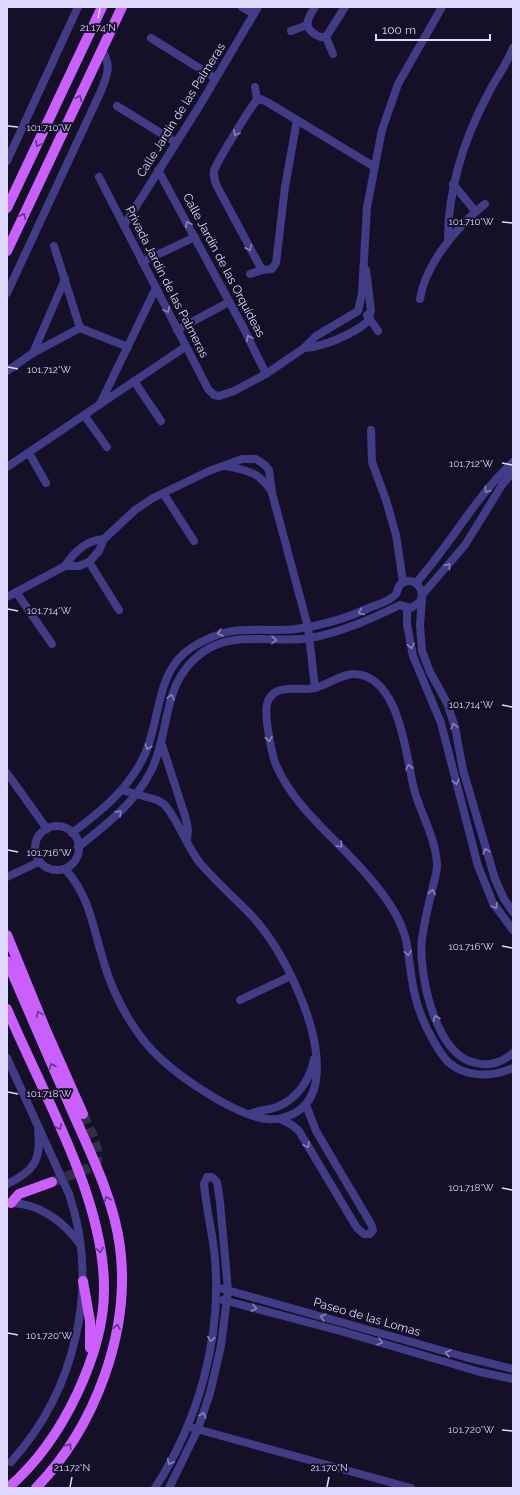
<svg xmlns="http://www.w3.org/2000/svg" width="520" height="1495" font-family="Raleway,sans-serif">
<rect width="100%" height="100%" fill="#151028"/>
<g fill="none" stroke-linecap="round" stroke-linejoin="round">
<path stroke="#332e48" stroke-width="10" stroke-dasharray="10 5" stroke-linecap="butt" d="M52,1182l35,-13 9,-5c6,-15 -8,-37 -13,-50"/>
<g stroke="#423c86" stroke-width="8">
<path d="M242,7l12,7"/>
<path d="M315,7c-7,11 -13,20 1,28 4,2 6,3 10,2"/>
<path d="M291,31l16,-6"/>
<path d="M326,37l19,-30"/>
<path d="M326,37l7,17"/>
<path d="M151,38l64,40"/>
<path d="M255,87l2,13"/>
<path d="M117,106l58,36"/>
<path d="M7,161l71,-154"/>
<path d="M158,170l85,157 23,47"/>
<path d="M99,177l109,212 6,6 5,1 15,-5 32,-17 38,-26 12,-12 42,-25 4,-17 5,-87 15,-77 16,-46 44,-77"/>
<path d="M453,184l22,27"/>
<path d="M125,224l75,-119 58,-98"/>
<path d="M448,240c0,-52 16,-101 40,-146 8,-16 19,-30 25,-46"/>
<path d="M54,246l26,82"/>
<path d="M142,262l53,-25"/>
<path d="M262,270l-42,-78c-4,-7 -7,-13 -6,-21 2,-8 35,-61 42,-70l5,-2 6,3 106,64"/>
<path d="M250,274l12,-4 10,-1 4,-6 9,-76 12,-67"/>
<path d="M7,293l94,-202c6,-15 11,-27 1,-40"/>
<path d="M420,299c5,-34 38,-74 65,-95"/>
<path d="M367,315l11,16"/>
<path d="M177,330l52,-28"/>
<path d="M304,348c19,-1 50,-14 64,-27l3,-11 -5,-40"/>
<path d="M33,353l32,-74"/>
<path d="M7,371l26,-18 47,-25 48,19"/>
<path d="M134,381l27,40"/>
<path d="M100,404l56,-116"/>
<path d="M84,415l23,32"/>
<path d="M371,430l1,32 14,38 10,35 7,47"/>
<path d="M29,453l17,30"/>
<path d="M226,466c23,5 33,6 46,26"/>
<path d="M7,467l178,-120"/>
<path d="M163,493l31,48"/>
<path d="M89,562l30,48"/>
<path d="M65,566c9,-14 21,-26 39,-27"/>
<path d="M416,583c35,-39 59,-86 97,-121"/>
<path d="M16,592l36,52"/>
<path d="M7,597l58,-31h14l10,-4 10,-11 5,-12 31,-29 18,-12 56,-27 33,-12h14l9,6 4,5 3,23 36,134 7,61"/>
<path d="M422,599l-2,26 2,26 8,21 17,31 8,24 8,43 32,109 9,20 9,13"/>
<path d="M403,606l8,2 9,-6 2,-7 43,-50 37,-60 11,-13"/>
<path d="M407,607v17l6,32 28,67 37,143 15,37 20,27"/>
<path d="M162,745l24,74 2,11 -1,12"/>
<path d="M7,773l40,56"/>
<circle cx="57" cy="848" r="22"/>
<path d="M72,833c28,-21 57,-44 72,-77 17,-35 11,-85 47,-108 42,-27 61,-15 105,-19 24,-3 51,-11 73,-21 7,-3 22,-7 27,-14 2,-3 1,-7 5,-10 10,-8 20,1 21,11"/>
<path d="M78,847c28,-22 57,-44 73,-76 21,-43 9,-88 52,-119 31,-22 72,-8 107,-14 32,-6 61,-19 90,-33"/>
<path d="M65,869c25,27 28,59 39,94 10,34 31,73 58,97 22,20 75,56 105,59 9,1 19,-1 28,-6 39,-22 17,-90 3,-122 -11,-26 -27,-54 -46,-75 -17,-18 -36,-34 -52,-53 -14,-18 -21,-42 -36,-59l-7,-4 -35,-10"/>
<path d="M7,877l32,-15"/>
<path d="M240,1000l51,-24"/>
<path d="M513,1053c-14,12 -27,14 -44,8 -35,-14 -51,-90 -47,-123 3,-18 7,-36 11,-52 2,-7 4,-14 4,-21 -1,-27 -16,-50 -23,-76 -8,-32 -14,-114 -60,-115 -13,0 -26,11 -40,14 -12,3 -25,-2 -36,3 -14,6 -12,20 -11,32 2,14 4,29 9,42 19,44 61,74 91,110 15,17 30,36 37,58 5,15 5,31 8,47 3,22 10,41 21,60 4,7 9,16 15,22 18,16 44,15 65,6"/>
<path d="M7,1058l62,136c31,92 7,196 -58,268"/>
<path d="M250,1114c9,-4 18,-4 27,-7 20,-8 33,-27 37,-48"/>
<path d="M280,1119l12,6 7,6 58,97 7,6h6l3,-4 -2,-6 -55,-93 -10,-26"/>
<path d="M7,1184c26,-12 35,-24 31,-53"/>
<path d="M8,1203c30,-1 55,18 72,41"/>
<path d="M216,1287l249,70 48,12"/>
<path d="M223,1300l121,32 136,40 33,7"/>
<path d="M193,1428l218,60"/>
<path d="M155,1488c43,-66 67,-150 60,-229 -2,-25 -9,-50 -11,-75l3,-7h5l5,5 3,20 8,88 -7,56 -11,47 -12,36 -29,59"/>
</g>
<g stroke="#c960fd" stroke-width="10">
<path d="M7,208l95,-201"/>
<path d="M7,251l115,-244"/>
<path d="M7,935l38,93 38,86"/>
<path d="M7,961c22,50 43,100 65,150 19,43 42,89 48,136 11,85 -25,180 -84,241"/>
<path d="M7,1009c35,83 98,190 97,281 0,35 -12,72 -27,104 -17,36 -39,68 -69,94"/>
<path d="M11,1203l8,-9 33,-12"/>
<path d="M83,1281l7,40v27"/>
</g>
</g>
<defs><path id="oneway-chevron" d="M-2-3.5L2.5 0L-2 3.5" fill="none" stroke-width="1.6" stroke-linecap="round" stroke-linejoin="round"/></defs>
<g stroke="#663488">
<use href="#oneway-chevron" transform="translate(79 98) rotate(-65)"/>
<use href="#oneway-chevron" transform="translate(38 144) rotate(116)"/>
<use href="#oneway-chevron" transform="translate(23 216) rotate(-65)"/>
<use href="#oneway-chevron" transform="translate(39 1014) rotate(-112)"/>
<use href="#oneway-chevron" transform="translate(52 1066) rotate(-113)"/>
<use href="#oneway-chevron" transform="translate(59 1127) rotate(66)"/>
<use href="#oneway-chevron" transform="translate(107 1199) rotate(-109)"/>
<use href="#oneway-chevron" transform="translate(100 1250) rotate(80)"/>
<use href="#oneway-chevron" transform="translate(117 1327) rotate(-80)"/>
<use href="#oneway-chevron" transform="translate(69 1446) rotate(-58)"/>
</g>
<g stroke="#8882bc">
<use href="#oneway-chevron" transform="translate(236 133) rotate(121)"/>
<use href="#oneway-chevron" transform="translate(188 224) rotate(-117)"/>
<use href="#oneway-chevron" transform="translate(249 248) rotate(64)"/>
<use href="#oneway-chevron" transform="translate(167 310) rotate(64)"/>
<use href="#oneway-chevron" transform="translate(249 338) rotate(-117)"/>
<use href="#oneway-chevron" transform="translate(487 490) rotate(127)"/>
<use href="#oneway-chevron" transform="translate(448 566) rotate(-49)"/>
<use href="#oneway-chevron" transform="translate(361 612) rotate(158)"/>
<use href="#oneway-chevron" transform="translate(220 633) rotate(164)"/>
<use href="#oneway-chevron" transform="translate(274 640) rotate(1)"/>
<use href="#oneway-chevron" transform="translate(411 646) rotate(79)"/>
<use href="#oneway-chevron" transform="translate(171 697) rotate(-76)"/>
<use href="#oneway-chevron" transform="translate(454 726) rotate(-104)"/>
<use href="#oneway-chevron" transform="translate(269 739) rotate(80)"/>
<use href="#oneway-chevron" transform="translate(148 747) rotate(109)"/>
<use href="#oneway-chevron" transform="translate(409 767) rotate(-103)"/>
<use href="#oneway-chevron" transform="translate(456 782) rotate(77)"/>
<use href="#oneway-chevron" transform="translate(119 813) rotate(-44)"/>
<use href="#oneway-chevron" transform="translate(340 845) rotate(46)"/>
<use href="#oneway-chevron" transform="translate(486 851) rotate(-106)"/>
<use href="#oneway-chevron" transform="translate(432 892) rotate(-79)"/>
<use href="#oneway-chevron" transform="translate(495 906) rotate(59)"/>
<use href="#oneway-chevron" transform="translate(408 953) rotate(82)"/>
<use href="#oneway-chevron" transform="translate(436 1018) rotate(-113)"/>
<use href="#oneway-chevron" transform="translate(307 1145) rotate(59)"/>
<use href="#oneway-chevron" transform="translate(254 1308) rotate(14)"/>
<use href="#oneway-chevron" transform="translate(323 1317) rotate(-164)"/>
<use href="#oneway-chevron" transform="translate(211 1339) rotate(99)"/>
<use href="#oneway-chevron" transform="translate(380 1342) rotate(16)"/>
<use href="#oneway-chevron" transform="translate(448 1353) rotate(-164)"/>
<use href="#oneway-chevron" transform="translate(203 1415) rotate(-71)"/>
<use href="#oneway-chevron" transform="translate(170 1462) rotate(116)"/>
</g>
<path fill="none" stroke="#ded8fe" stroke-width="1.5" d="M98,18l2,-10M8,126l10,1M502,222l10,1M8,367l10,2M502,463l10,2M8,609l10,2M502,705l10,2M8,850l10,2M502,946l10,2M8,1092l10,2M502,1188l10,2M8,1333l10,2M502,1430l10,1M70,1487l2,-10M327,1487l2,-10"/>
<g text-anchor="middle" stroke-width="4" stroke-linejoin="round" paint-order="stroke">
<g font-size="12" fill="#ded8fe" stroke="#151028">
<text transform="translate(181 110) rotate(-58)" y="4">Calle Jardín de las Palmeras</text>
<text transform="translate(224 265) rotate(62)" y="4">Calle Jardín de las Orquídeas</text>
<text transform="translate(167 282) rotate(63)" y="4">Privada Jardín de las Palmeras</text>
<text transform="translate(367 1317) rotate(16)" y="4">Paseo de las Lomas</text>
</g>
</g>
<g font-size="10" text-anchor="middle" fill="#ded8fe" stroke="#151028" stroke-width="4" stroke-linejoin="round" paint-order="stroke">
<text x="98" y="31">21.174°N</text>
<text x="49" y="131">101.710°W</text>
<text x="471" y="225">101.710°W</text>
<text x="49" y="373">101.712°W</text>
<text x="471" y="467">101.712°W</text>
<text x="49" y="614">101.714°W</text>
<text x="471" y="708">101.714°W</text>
<text x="49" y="856">101.716°W</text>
<text x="471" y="950">101.716°W</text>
<text x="49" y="1097">101.718°W</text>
<text x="471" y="1191">101.718°W</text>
<text x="49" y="1339">101.720°W</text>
<text x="471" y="1433">101.720°W</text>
<text x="72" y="1471">21.172°N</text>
<text x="329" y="1471">21.170°N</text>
</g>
<rect width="520" height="1495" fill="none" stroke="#ded8fe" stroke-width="16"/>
<path d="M376 34v6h114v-6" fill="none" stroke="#ded8fe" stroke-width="2"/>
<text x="382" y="34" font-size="12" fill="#ded8fe" stroke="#151028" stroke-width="3" paint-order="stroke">100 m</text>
</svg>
